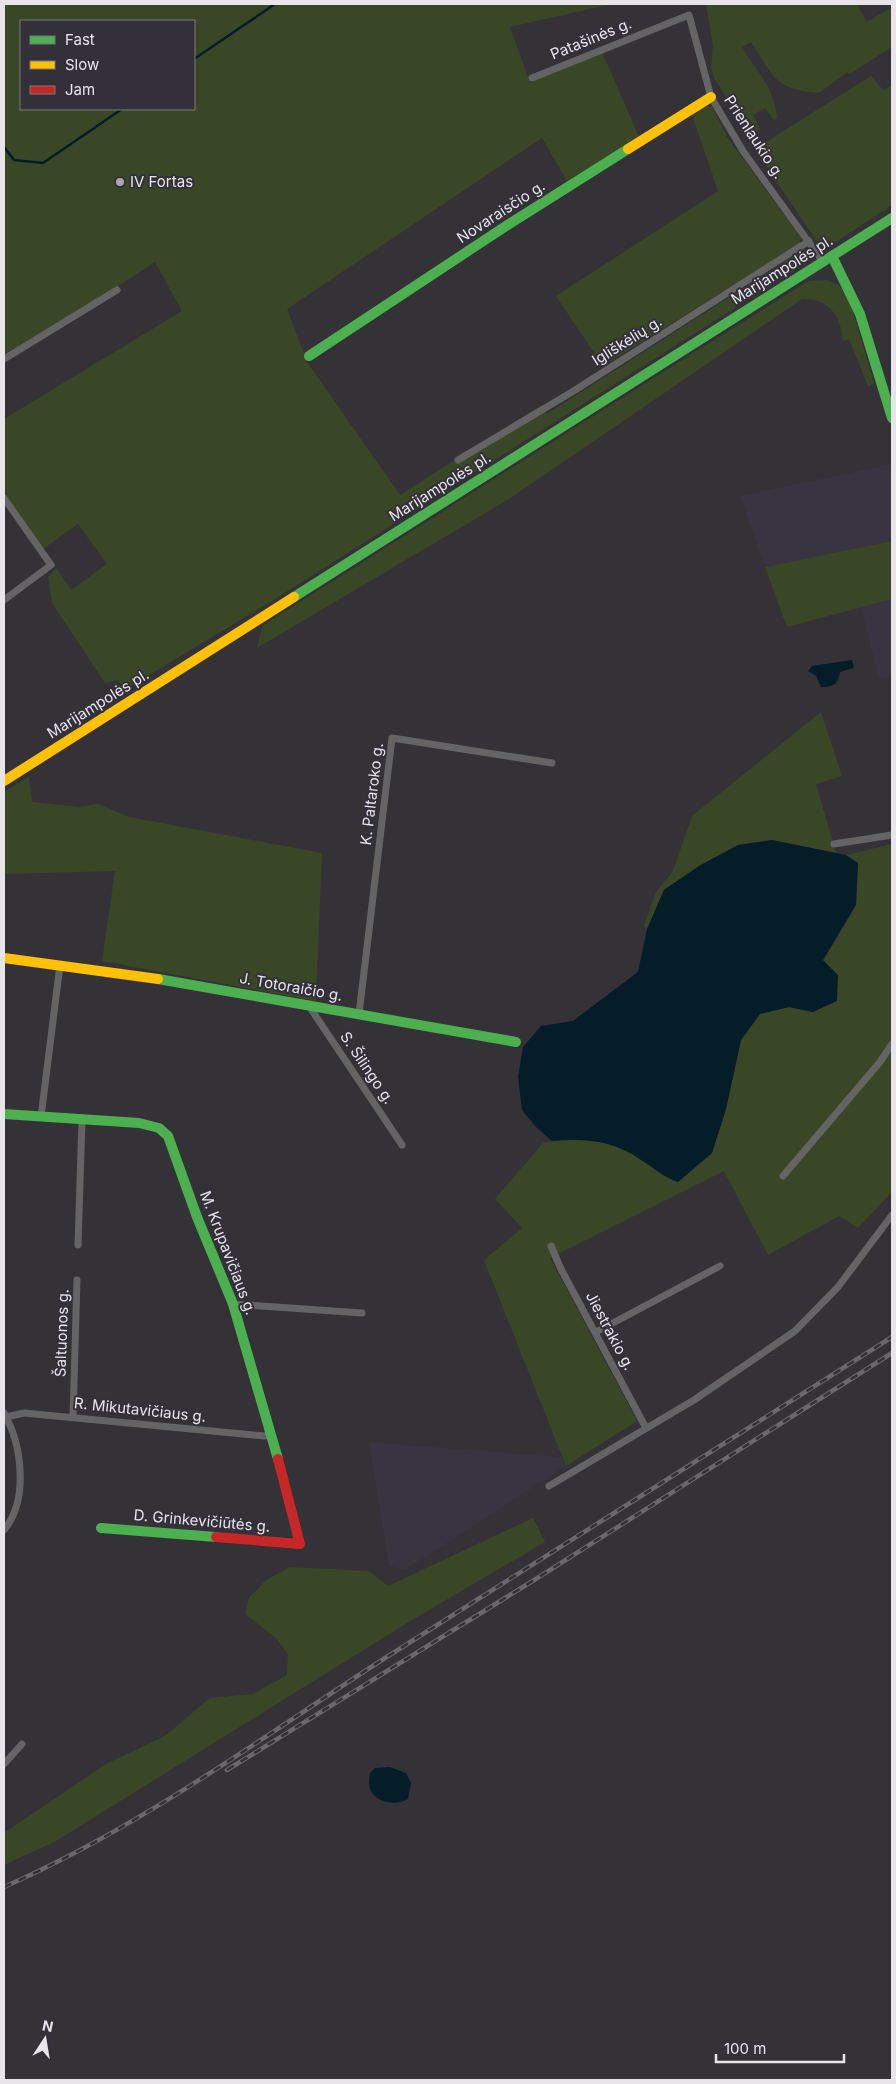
<svg xmlns="http://www.w3.org/2000/svg" width="896" height="2084" font-family="Inter,sans-serif">
<rect width="100%" height="100%" fill="#343237"/>
<g fill="#383441">
<path d="M892,464v77l-127,26 -25,-71z"/>
<path d="M892,599v77l-13,3 -18,-72z"/>
<path d="M369,1442l193,15 4,9 -161,104 -16,-4z"/>
</g>
<g fill="#3a4727" fill-rule="evenodd">
<path d="M4,4h608l-102,23 20,56 72,-31 37,85 -72,44 -25,-43 -255,171 20,53 93,133 140,-89 7,8 256,-164h6l3,3v6l-537,340 -151,91 -6,-10 -13,3 -53,-80 -4,-26 8,-9 15,22 36,-26 -29,-40 -35,25 -39,-58v-72l178,-108 -27,-49 -69,45 -82,47zM21,21h173v88h-173z"/>
<path d="M706,4h151l10,18 25,-15v40l-41,26 -4,-1 -28,21c-44,-3 -46,-17 -68,-51l-9,5c15,26 32,39 35,71l-3,2 -9,-12 -12,7 7,14 -9,7 -37,-58 -3,-10 2,-23z"/>
<path d="M871,76l13,15 8,-7v121l-67,44 -4,-1 -66,-99z"/>
<path d="M706,105l6,2 15,30 74,101 -2,6 -196,122 -47,-70 162,-105 -26,-76z"/>
<path d="M827,280l11,5 10,10 26,88 -6,3 -19,-47 -6,2c-2,-26 -15,-43 -41,-42l-293,200 -252,149 5,-22c183,-115 364,-232 547,-345z"/>
<path d="M892,541v58l-105,28 -22,-60z"/>
<path d="M821,712l21,64 -26,8 20,69 -64,-13 -34,5 -39,21 -35,24 -17,39 -3,-3 12,-34 17,-21 19,-55z"/>
<path d="M29,777l3,25 47,5 19,-3 31,13 193,36 -6,148 -214,-40 13,-90 -111,3v-82z"/>
<path d="M892,844v348l-34,36 -19,-12 -71,39 -44,-84 -174,87 87,163 -71,45 -82,-206 38,-32 -27,-29 48,-56c34,-8 69,-4 98,16 13,9 22,18 37,23l34,-29 14,-44 15,-69 19,-26 29,-7 24,5 10,-51 33,-56 2,-42 -12,-8z"/>
<path d="M533,1518l12,24 -133,78 -356,221 -52,24v-32l102,-69 59,-28 45,-38 43,-4 34,-19 1,-21 -12,-16 -31,-24 4,-16 17,-18 24,-13 79,4 19,15z"/>
</g>
<g fill="#051c29">
<path d="M852,660l2,8 -14,4c-2,12 -6,15 -19,15l-5,-11 -8,-5 4,-5z"/>
<path d="M772,840l74,15 12,8 -2,42 -33,55 15,15 -1,26 -24,11 -24,-5 -29,7 -19,26 -15,69 -14,44 -34,29c-15,-5 -24,-14 -37,-22 -27,-20 -57,-22 -89,-19l-16,-14 -14,-17 -4,-33 5,-30 18,-21 32,-5 65,-49 9,-43 17,-39 35,-24 39,-21z"/>
<path d="M390,1767l16,6 5,10 -3,16c-10,6 -28,5 -36,-6 -4,-6 -3,-14 -2,-20l5,-5z"/>
</g>
<g fill="none" stroke-linecap="round" stroke-linejoin="round">
<g stroke="#051c29" stroke-width="2.5">
<path d="M194,59l81,-55"/>
<path d="M4,147l10,13 29,3 79,-54"/>
</g>
<g stroke="#656465" stroke-width="7">
<path d="M532,78l157,-63 22,82 32,54 80,111"/>
<path d="M4,359l113,-69"/>
<path d="M458,460l114,-68 237,-151"/>
<path d="M4,498l47,67 -47,35"/>
<path d="M834,844l58,-9"/>
<path d="M309,1006l93,139"/>
<path d="M359,1014l33,-276 160,25"/>
<path d="M41,1117l19,-152"/>
<path d="M783,1176l97,-114 12,-18"/>
<path d="M78,1245l4,-125"/>
<path d="M551,1246l10,23 85,159"/>
<path d="M233,1304l129,9"/>
<path d="M596,1332l124,-66"/>
<path d="M4,1413c18,32 25,87 0,117"/>
<path d="M6,1417l18,-4 240,23 8,-1"/>
<path d="M73,1417l4,-137"/>
<path d="M549,1486l145,-86 101,-69 43,-44 54,-72"/>
<path d="M4,1764l18,-20"/>
</g>
<g stroke="#4caf50" stroke-width="10">
<path d="M832,256l28,58 32,104"/>
<path d="M309,356l197,-130 122,-77"/>
<path d="M294,597l598,-379"/>
<path d="M158,979l358,63"/>
<path d="M4,1114l135,9 20,5 9,8 29,81 36,87 45,155"/>
<path d="M101,1528l115,9"/>
</g>
<g stroke="#ffc107" stroke-width="10">
<path d="M628,149l83,-52"/>
<path d="M4,781l290,-184"/>
<path d="M4,958l154,21"/>
</g>
<path stroke="#c62828" stroke-width="10" d="M216,1537l84,7 -22,-85"/>
<defs>
<g id="rail">
<path d="M227,1770l304,-188 361,-229"/>
<path d="M4,1887c135,-59 254,-147 378,-227 170,-108 340,-215 510,-323"/>
</g>
</defs>
<use href="#rail" stroke="#6a686a" stroke-width="4.5"/>
<use href="#rail" stroke="#333039" stroke-width="2.5" stroke-dasharray="8" stroke-linecap="butt"/>
</g>
<circle fill="#a8a6ab" stroke="#333039" stroke-width="2" cx="120" cy="182" r="5"/>
<g text-anchor="middle" stroke-width="4" stroke-linejoin="round" paint-order="stroke">
<g font-size="15" fill="#e7e5ea" stroke="#333039">
<text transform="translate(591 39) rotate(-22)" y="5">Patašinės g.</text>
<text transform="translate(754 137) rotate(57)" y="5">Prienlaukio g.</text>
<text transform="translate(501 212) rotate(-33)" y="5">Novaraisčio g.</text>
<text transform="translate(782 270) rotate(-32)" y="5">Marijampolės pl.</text>
<text transform="translate(627 341) rotate(-32)" y="5">Igliškėlių g.</text>
<text transform="translate(440 487) rotate(-32)" y="5">Marijampolės pl.</text>
<text transform="translate(98 704) rotate(-32)" y="5">Marijampolės pl.</text>
<text transform="translate(372 794) rotate(-83)" y="5">K. Paltaroko g.</text>
<text transform="translate(291 987) rotate(10)" y="5">J. Totoraičio g.</text>
<text transform="translate(367 1068) rotate(56)" y="5">S. Šilingo g.</text>
<text transform="translate(228 1253) rotate(69)" y="5">M. Krupavičiaus g.</text>
<text transform="translate(610 1331) rotate(62)" y="5">Jiestrakio g.</text>
<text transform="translate(62 1333) rotate(-88)" y="5">Šaltuonos g.</text>
<text transform="translate(140 1410) rotate(6)" y="5">R. Mikutavičiaus g.</text>
<text transform="translate(202 1521) rotate(5)" y="5">D. Grinkevičiūtės g.</text>
</g>
<g font-size="15" fill="#e7e5ea" stroke="#333039" text-anchor="start">
<text x="130" y="187">IV Fortas</text>
</g>
</g>
<rect width="896" height="2084" fill="none" stroke="#e7e5ea" stroke-width="10"/>
<rect x="20" y="20" width="175" height="90" fill="#333039" stroke="#7b7880"/>
<rect x="30" y="36" width="25" height="8" fill="#4caf50" stroke="#7b7880"/>
<text x="65" y="45" font-size="15" fill="#e7e5ea">Fast</text>
<rect x="30" y="61" width="25" height="8" fill="#ffc107" stroke="#7b7880"/>
<text x="65" y="70" font-size="15" fill="#e7e5ea">Slow</text>
<rect x="30" y="86" width="25" height="8" fill="#c62828" stroke="#7b7880"/>
<text x="65" y="95" font-size="15" fill="#e7e5ea">Jam</text>
<g transform="translate(45 2039) rotate(12)" stroke="#333039" stroke-width="4" paint-order="stroke">
<path d="M0-4L9 19L0 12L-9 19Z" fill="#e7e5ea"/>
<text y="-8" font-size="14" font-weight="bold" text-anchor="middle" fill="#e7e5ea">N</text>
</g>
<path d="M716 2054v8h128v-8" fill="none" stroke="#e7e5ea" stroke-width="2.5"/>
<text x="724" y="2054" font-size="15" fill="#e7e5ea" stroke="#333039" stroke-width="4" paint-order="stroke">100 m</text>
</svg>
